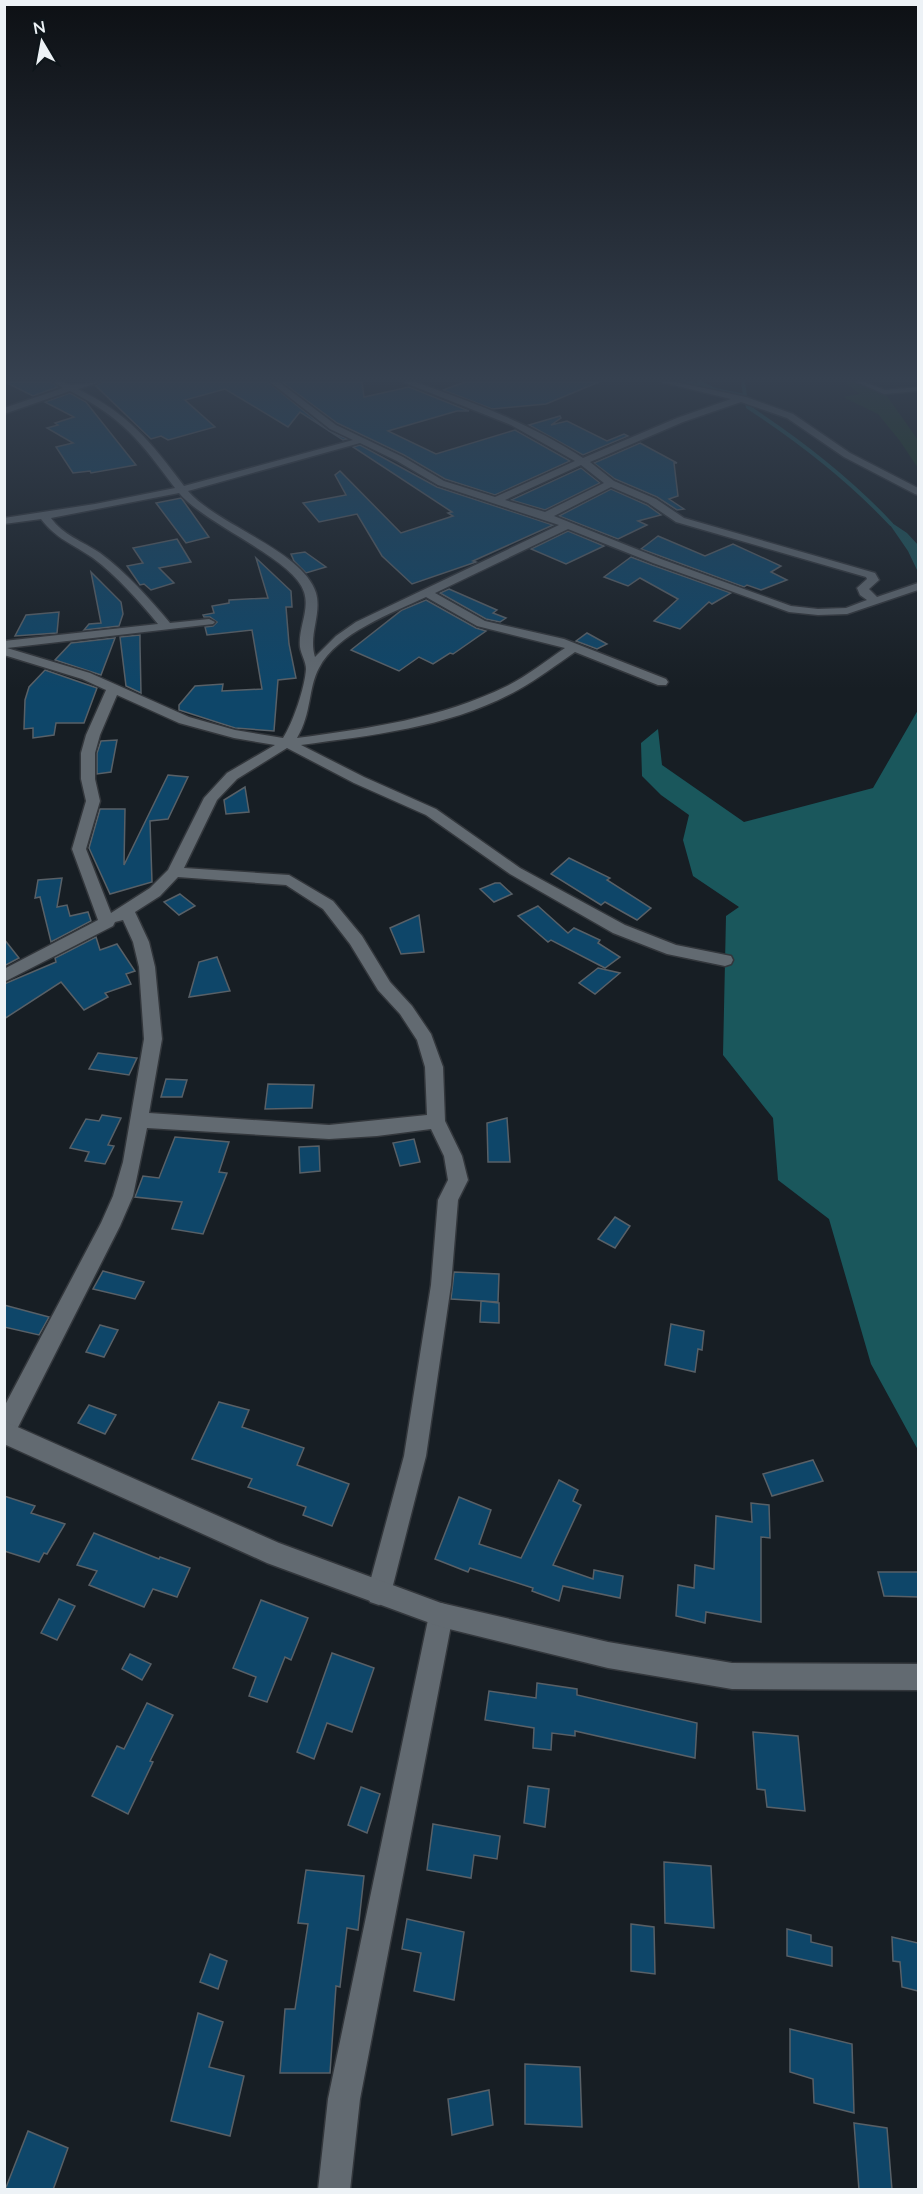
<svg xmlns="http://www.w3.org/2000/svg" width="923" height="2194" font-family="Lato,sans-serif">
<rect width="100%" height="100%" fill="#171e24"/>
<path fill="#18391e" d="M844,382h16l24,10 34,48v28l-18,-27 -22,-27 -35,-17 17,-3z"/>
<g fill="#1a575c">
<path d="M886,519l21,14 11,12v27l-10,-21z"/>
<path d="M918,710v740l-47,-86 -42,-145 -51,-39 -5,-62 -50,-63 3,-139 13,-9 -46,-31 -10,-36 6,-25 -28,-20 -19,-19 -1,-33 17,-14 4,36 82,57 129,-34z"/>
</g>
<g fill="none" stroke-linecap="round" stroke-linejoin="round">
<g stroke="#1a575c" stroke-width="4">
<path d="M682,382l21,4"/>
<path d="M699,382l16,8 30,6 3,11c52,34 100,71 143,117"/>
<path d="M743,382l2,14"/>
<path d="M305,399l20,17"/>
</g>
</g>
<g fill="#0e4669" stroke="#586067" stroke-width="1.5">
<path d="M5,382h46l7,5 -25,9z"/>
<path d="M102,382h166l61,49 18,8 -4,1 -43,-28 -12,15 -63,-38 -40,11 30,27 -47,13 -7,-4 -10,3 -55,-53z"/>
<path d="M282,382h80l2,15 45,-10 60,24h-12l-69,20 48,23 79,-24 55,31 -75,34 -50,-16 -41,-24 -67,-32z"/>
<path d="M465,382h134l-53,22 -54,5 -49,-19z"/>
<path d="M70,393l16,9 50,63 -45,8 -1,-2 -17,2 -17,-26 17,-4 -26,-15 11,-3 -3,-2 19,-6 -29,-15z"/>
<path d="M560,416l1,2 -10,7 16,-4 40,20 17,-7 4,2 -45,19 -54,-30z"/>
<path d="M640,443l37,20h-3l4,33 -9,3 15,10 -7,1 -20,-13 -42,-18 -21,-16z"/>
<path d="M360,445l77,42 116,38 -80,36 3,1 -64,22 -30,-28 -25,-42 -38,8 -16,-19 43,-8 -11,-20 5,-4 61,62 52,-17 -5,-3 4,-1 -99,-65z"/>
<path d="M581,468l19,15 -55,27 -34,-10z"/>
<path d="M611,489l36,16 14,10 -23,6 9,4 -29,14 -59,-23z"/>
<path d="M181,498l1,1 27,38 -23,6 -30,-40z"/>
<path d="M568,531l36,15 -38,18 -35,-15z"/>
<path d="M658,536l47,20 28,-12 48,22 -10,6 16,8 -26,10 -14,-5 -3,2 -103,-38z"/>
<path d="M177,539l14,23 -32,6 15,15 -23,7 -7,-6 -4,1 -13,-19 16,-3 -10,-15z"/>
<path d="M305,552l21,15 -20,6 -12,-12 -3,-7z"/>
<path d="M631,557l21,8 79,28 -19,11 -3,-2 -29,27 -26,-8 24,-22 -38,-21 -12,8 -24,-9z"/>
<path d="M256,558l35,33 1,16h-6l3,37 7,34 -18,2 -4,51 -39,-3 -56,-18v-5l16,-19 28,-2 -1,7 40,-2 -10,-59 -45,5 -2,-8 8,-1 4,-4 -7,-5h-6l-1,-2 11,-2 -2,-7 17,-3v-3l39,-2z"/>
<path d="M91,572l30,30 2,12 -4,12 -35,4 5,-6 12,-1z"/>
<path d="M449,589l48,21 -4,3 13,5 -6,4 -14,-3 -46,-26z"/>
<path d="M426,600l50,28 10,3 -33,23 -3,-1 -17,11 -14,-7 -20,14 -48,-21 51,-40z"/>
<path d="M59,612l-2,21 -42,3 11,-21z"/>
<path d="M587,633l20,11 -10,5 -21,-8z"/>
<path d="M140,635v9l1,49 -15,-7 -6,-49z"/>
<path d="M115,638l-14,37 -46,-15 16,-17z"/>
<path d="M45,670l52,18 -13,35h-28l-2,12 -21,3v-10l-9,1 1,-29 4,-13z"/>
<path d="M117,740l-6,32 -14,2v-21l4,-12z"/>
<path d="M168,775l20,2 -20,42 -18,2 2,61 -42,12 -21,-46 11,-39h25l-1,56z"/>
<path d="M245,787l4,25 -23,2 -2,-14z"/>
<path d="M569,858l41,20 -3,2 44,28 -14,12 -32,-18 -4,3 -50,-31z"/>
<path d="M62,878l-5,29 10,-2 3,11 18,-4 3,9 -40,21 -11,-45 -5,1 3,-18z"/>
<path d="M495,883h5l12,11 -18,8 -14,-13z"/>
<path d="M180,894l15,12 -16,9 -15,-13z"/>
<path d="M538,906l30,27 6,-5 26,12 -2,3 22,14 -15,11 -54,-28 -3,2 -30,-26z"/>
<path d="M419,915l5,37 -23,2 -11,-26z"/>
<path d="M96,937l4,13 17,-6 18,27 -9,3 5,10 -26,9 3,4 -24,13 -23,-28 -57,37v-35l52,-22 -1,-4z"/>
<path d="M4,939l15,19 -15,8z"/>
<path d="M217,957l13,34 -41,6 10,-35z"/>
<path d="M598,968l22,5 -25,21 -16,-11z"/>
<path d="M98,1053l39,5 -8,17 -40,-6z"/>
<path d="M166,1079l21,1 -5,17h-21z"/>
<path d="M268,1084l46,1 -2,23 -47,1z"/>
<path d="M102,1115l19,3 -13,27 6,1 -9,18 -20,-3 4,-9 -19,-4 16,-29 13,2z"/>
<path d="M507,1118l3,44h-22l-1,-39z"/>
<path d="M175,1137l54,5 -10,30 8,1 -24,61 -31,-5 10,-27 -47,-5 8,-21 16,2z"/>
<path d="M414,1139l6,23 -20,4 -7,-23z"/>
<path d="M319,1146l1,25 -20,2 -1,-26z"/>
<path d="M615,1217l15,9 -15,22 -17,-9z"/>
<path d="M103,1271l41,11 -9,17 -42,-10z"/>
<path d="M454,1272l45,2 -1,28 -47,-3z"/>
<path d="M481,1301l18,2v20l-19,-1z"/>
<path d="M4,1305l45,12 -10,18 -35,-8z"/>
<path d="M671,1324l33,7 -2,19 -4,-1 -3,23 -30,-7z"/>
<path d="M100,1325l18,5 -14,27 -18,-5z"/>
<path d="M219,1402l30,8 -7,17 62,21 -7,17 52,19 -17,42 -29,-11 3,-8 -58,-20 4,-8 -60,-20z"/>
<path d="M89,1405l27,10 -11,19 -27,-11z"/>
<path d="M813,1460l10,21 -51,15 -9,-22z"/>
<path d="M559,1480l19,10 -5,11 8,4 -28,60 40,14 1,-9 29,6 -3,22 -57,-12 -4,15 -27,-10 1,-3 -63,-20 -2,4 -33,-13 24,-62 32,13 -12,34 42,14z"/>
<path d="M4,1496l31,10 -4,7 34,11 -18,30 -3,-1 -5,9 -35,-11z"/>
<path d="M751,1503l18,2 1,33 -9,-1v85l-55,-10 -1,11 -29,-7 2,-31 16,3 1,-23 19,4 2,-53 36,6z"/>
<path d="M94,1533l65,26 1,-2 30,11 -13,29 -24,-8 -9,18 -55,-22 8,-14 -20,-6z"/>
<path d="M878,1572h40v25l-34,-1z"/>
<path d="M59,1599l16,7 -18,34 -16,-7z"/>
<path d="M261,1600l47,18 -17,42 -6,-3 -18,45 -18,-6 7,-19 -23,-9z"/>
<path d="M332,1653l42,15 -22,64 -25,-9 -13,36 -17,-7z"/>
<path d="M130,1654l21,10 -9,16 -20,-11z"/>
<path d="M537,1683l40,6v6l120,28 -2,35 -120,-27v5l-23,-3 -1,17 -18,-2 1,-20 -49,-8 4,-29 47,7z"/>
<path d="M147,1703l26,12 -23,46 3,1 -25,52 -36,-18 25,-50 7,3z"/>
<path d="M753,1732l45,4 7,75 -38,-4 -2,-17 -8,-1z"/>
<path d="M528,1786l21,3 -4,38 -21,-4z"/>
<path d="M361,1787l19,7 -13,39 -19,-8z"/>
<path d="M433,1824l67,12 -3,23 -23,-4 -3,23 -44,-8z"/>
<path d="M664,1862l47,4 3,62 -49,-5z"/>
<path d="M306,1870l58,6 -6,54 -11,-2 -7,59 -4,-1 -6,87h-50l5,-64h10l13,-85 -10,-1z"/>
<path d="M407,1919l57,13 -10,68 -40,-9 7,-38 -19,-4z"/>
<path d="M631,1924l23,3 1,47 -24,-3z"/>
<path d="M787,1929l24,6v7l21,5v19l-45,-10z"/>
<path d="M892,1937l26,6v48l-16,-4 -2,-25 -7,-1z"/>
<path d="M210,1954l17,7 -9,28 -18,-7z"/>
<path d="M198,2013l25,9 -14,45 35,9 -14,60 -59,-15z"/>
<path d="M790,2029l62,15 2,69 -40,-10 -1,-24 -23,-7z"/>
<path d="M525,2064l55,3 2,60 -57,-3z"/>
<path d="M489,2090l4,35 -41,10 -4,-36z"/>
<path d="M854,2123l33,5 5,62h-33z"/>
<path d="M28,2131l40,17 -15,42h-48z"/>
</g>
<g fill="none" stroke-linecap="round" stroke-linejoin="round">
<defs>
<path id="service" d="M857,382h7l21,8 33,-3v4l-34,3z"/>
<g id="minor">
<path d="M53,382h10l8,3 29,-3 -22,7c52,26 72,52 106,97l169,-46 -23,-11 -60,-47h9l57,43 67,32 41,24 51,16 80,-36 -64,-36 -108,-43h12c58,20 116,42 168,76l94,-40 54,-19 -70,-17h14l71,15 47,17 57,39 68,35v7l-3,-1 -71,-37 -57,-39 -46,-16 -58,20 -93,40 24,19 42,18 28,19 191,55 4,7 -10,9 8,8 41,-14v7l-71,24 -29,1 -29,-3 -136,-49 -85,-34 -133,64 50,28 79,18 102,40 2,3 -2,3h-8l-83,-33c-19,13 -37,27 -57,38 -66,37 -143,45 -217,55l63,32 72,32 84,59 105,57 51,20 55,11 2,4 -2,4 -6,2 -58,-12 -54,-21 -103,-59 -84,-59 -72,-32 -67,-35 -50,31 -20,21 -33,68 105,7 44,26 29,35 28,46 22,24 19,28 12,33 2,54 17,35 6,24 -10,20 -7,85 -25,171 -35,137 -3,9 -9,3 -9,-3 -3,-9 37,-137 27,-171 7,-85 10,-20 -4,-24 -13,-27 -54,7 -48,3 -182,-11 -14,68 -13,30 -108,213 -8,3v-35l97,-184 12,-27 10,-34 21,-123 -5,-72 -6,-25 -10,-22 -8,2 -2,4 -109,56v-13l94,-49 -26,-71 14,-48 -5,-22v-26l5,-18 20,-45 -24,-11 -78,-24v-14l154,-17c-19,-23 -41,-48 -65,-66 -20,-14 -37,-19 -52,-39l-37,5v-6l91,-14 80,-16c-35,-47 -52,-70 -105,-97l-66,23v-6l59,-20zM360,443l37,18 41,24 121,40 -203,97 -20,14 -21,21c-7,-22 7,-43 1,-64 -13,-42 -99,-68 -128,-102zM581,465l23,18 -59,29 -40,-12zM611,487l37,16 28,19 190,55 1,2 -10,9 3,7 7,5 -21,8 -28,1 -27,-3 -130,-47 -107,-43zM179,493c27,32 115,66 125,99 6,18 -6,36 -4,55 1,7 6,15 6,22 -1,18 -13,54 -23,69l-48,-8 -46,-13 -99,-44 -83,-25 206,-24 2,-2 -6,-3 -39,4c-21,-25 -44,-51 -70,-70 -18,-12 -37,-18 -49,-35zM426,597l51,29 88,22c-19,13 -38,28 -58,38 -68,33 -136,42 -210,52 15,-25 11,-50 22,-70 18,-35 73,-55 107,-71zM117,695l62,28 55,15 41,7 -48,28 -23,25 -36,72 -18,18 -39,25 -25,-64 14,-48 -5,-22v-26l5,-18zM178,877l108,8 37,24 27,35 28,46 22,24 17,26 8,27 2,48 -98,10 -180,-12 13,-74 -7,-72 -6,-25 -14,-30 25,-16z"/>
<path d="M441,1603l9,3 3,9 -93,484 -10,91h-32l10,-91 101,-484 3,-9z"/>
</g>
<path id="tertiary" d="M4,1421l275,122 162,60 167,39 124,21 186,1v26l-186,-1 -124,-21 -167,-41 -174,-64 -263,-119z"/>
</defs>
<use href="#service" stroke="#33373c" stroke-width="3"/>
<use href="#minor" stroke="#33373c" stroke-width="3"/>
<use href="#tertiary" stroke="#33373c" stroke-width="3"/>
<use href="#service" fill="#626a71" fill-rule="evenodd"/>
<use href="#minor" fill="#626a71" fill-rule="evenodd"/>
<use href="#tertiary" fill="#626a71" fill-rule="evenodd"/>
</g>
<linearGradient id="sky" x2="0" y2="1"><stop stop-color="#0d1014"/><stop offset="0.55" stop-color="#364150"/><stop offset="1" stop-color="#364150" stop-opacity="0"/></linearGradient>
<rect width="923" height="689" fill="url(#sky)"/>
<rect width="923" height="2194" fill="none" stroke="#edf2f6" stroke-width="12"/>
<g transform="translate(42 42) rotate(350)" stroke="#0e151a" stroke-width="4.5" paint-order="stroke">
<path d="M0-4.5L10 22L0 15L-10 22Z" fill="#edf2f6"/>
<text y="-9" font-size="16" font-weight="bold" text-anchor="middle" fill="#edf2f6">N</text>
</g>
</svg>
